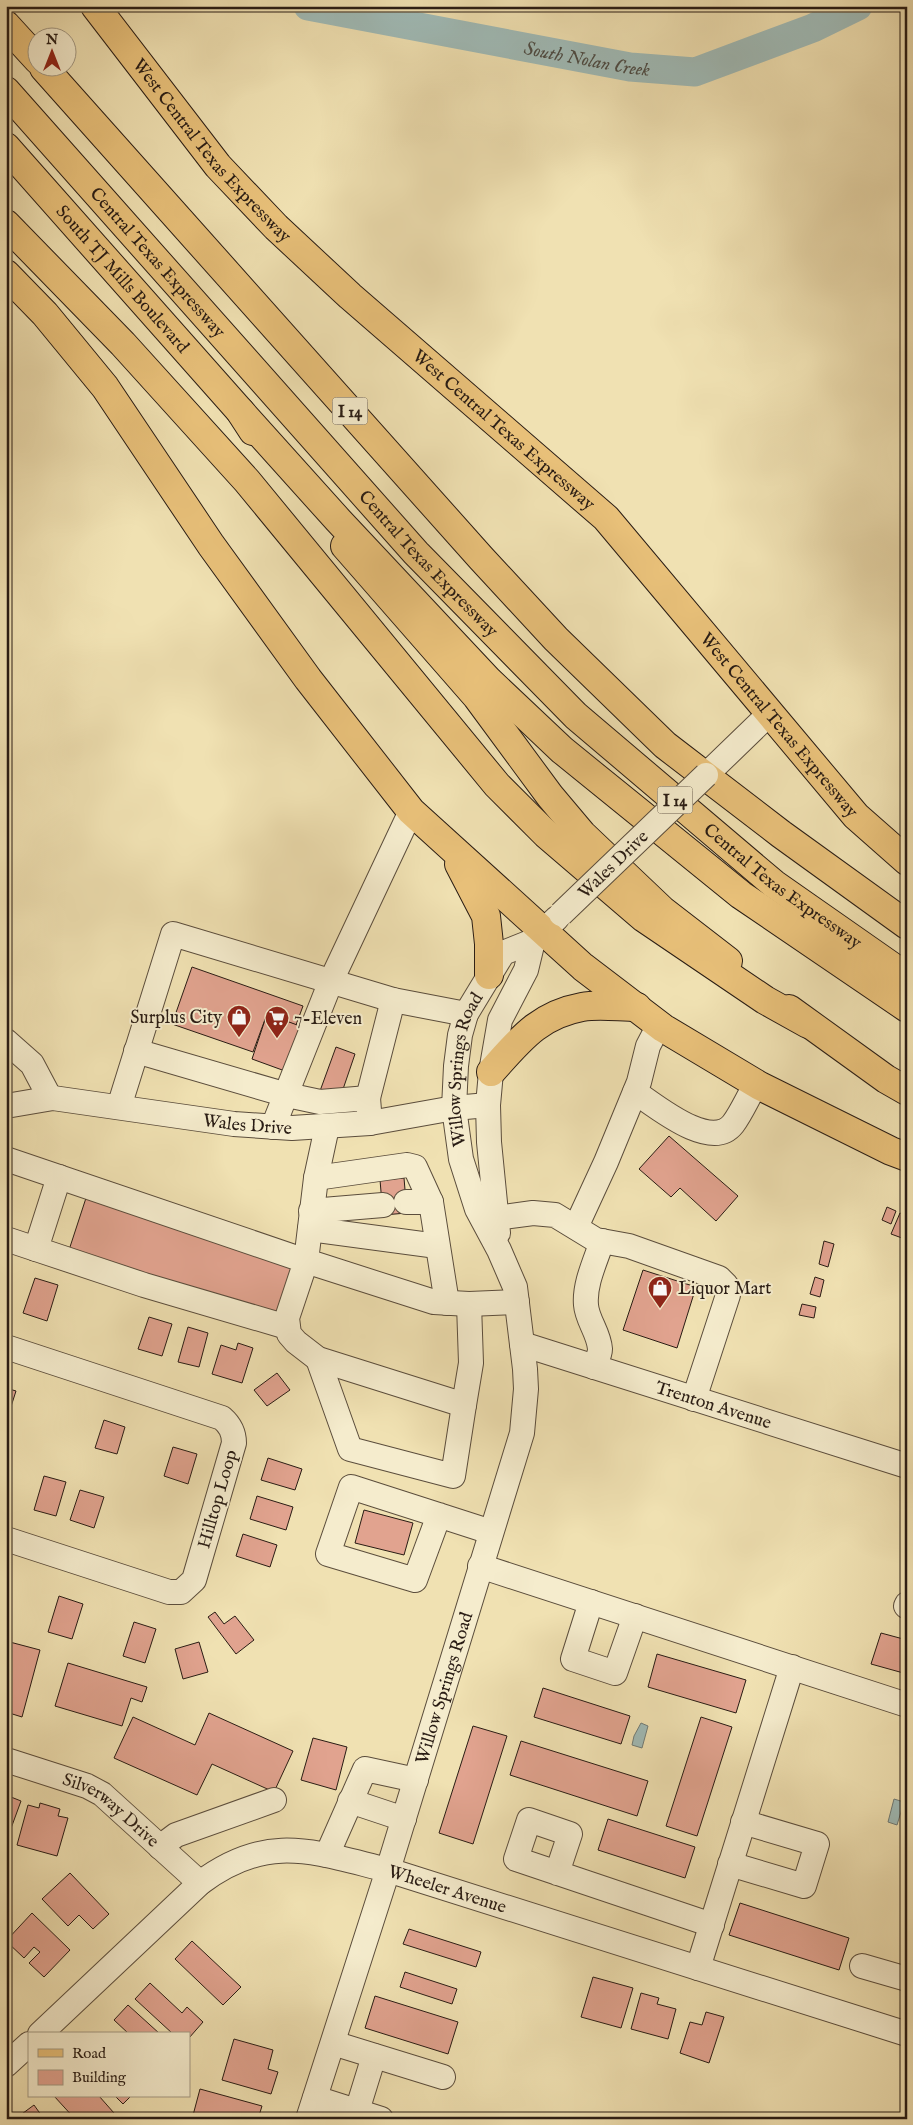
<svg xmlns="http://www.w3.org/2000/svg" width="913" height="2125" font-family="'IM FELL English',serif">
<rect width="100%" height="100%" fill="#f0e1b2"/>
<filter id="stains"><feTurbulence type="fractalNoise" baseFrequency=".004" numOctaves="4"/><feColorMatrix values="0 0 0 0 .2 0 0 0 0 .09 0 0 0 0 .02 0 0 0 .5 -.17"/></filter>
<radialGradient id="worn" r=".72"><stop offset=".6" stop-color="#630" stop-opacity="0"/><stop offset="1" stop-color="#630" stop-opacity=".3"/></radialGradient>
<g fill="#a0bbb7" stroke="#707b76">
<path d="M641,1723l7,3 -6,22 -10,-3 2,-9z"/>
<path d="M894,1799l10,3 -7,23 -9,-3z"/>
</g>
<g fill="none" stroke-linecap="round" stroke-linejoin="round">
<path stroke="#a0bbb7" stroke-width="29" id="s1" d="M308,6l322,61 65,5 118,-44 45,-22"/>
</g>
<g fill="#e1a38f" stroke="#291c14">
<path d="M192,967l111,39 -7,19 -29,-11 -14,38 -81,-28z"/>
<path d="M267,1014l33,12 -15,45 -33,-12z"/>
<path d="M336,1047l19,7 -15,44 -20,-7z"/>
<path d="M669,1136l69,60 -22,25 -36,-33 -9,9 -32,-28z"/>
<path d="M404,1178l3,35 -24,2 -3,-35z"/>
<path d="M86,1198l207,67 -17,52 -207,-67z"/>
<path d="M887,1207l9,4 -5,13 -9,-4z"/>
<path d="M900,1213l7,3v9l-5,13 -11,-4z"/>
<path d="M824,1241l10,3 -6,23 -9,-3z"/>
<path d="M643,1270l53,17 -19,61 -54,-18z"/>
<path d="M815,1277l9,3 -4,17 -10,-3z"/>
<path d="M35,1278l23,7 -11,36 -24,-8z"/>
<path d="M802,1304l14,3 -2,11 -15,-3z"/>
<path d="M149,1317l23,7 -10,32 -24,-7z"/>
<path d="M188,1327l20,6 -9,34 -21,-5z"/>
<path d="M238,1343l15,5 -11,35 -30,-9 9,-29 15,5z"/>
<path d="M277,1373l13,17 -23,16 -13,-16z"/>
<path d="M6,1388l10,3 -10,31z"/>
<path d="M104,1420l21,7 -8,27 -22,-6z"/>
<path d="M173,1447l24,7 -9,30 -24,-8z"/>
<path d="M268,1458l34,11 -7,21 -34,-10z"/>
<path d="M44,1476l22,6 -10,34 -22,-6z"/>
<path d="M80,1490l24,7 -10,31 -24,-8z"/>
<path d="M257,1496l36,11 -7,23 -36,-11z"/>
<path d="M364,1510l49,13 -9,32 -49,-12z"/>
<path d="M243,1534l34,11 -7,22 -34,-11z"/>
<path d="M59,1596l24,8 -11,35 -24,-7z"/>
<path d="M215,1612l9,12 11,-8 19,24 -18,14 -28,-37z"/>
<path d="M134,1622l22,7 -11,34 -22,-7z"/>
<path d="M881,1633l26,7v34l-36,-10z"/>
<path d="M6,1641l34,9 -18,67 -16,-5z"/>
<path d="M199,1642l9,30 -25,7 -8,-30z"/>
<path d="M657,1654l89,26 -10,33 -88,-26z"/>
<path d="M68,1663l79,24 -5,15 -11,-4 -9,28 -67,-20z"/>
<path d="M543,1688l87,28 -9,28 -87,-27z"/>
<path d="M209,1713l84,38 -19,41 -62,-28 -15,31 -83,-37 19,-41 62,28z"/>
<path d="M701,1717l31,10 -35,109 -31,-10z"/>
<path d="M473,1726l34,10 -34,108 -34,-11z"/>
<path d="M313,1738l34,9 -11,43 -35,-10z"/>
<path d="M521,1741l127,40 -11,35 -127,-41z"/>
<path d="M6,1795l15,6 -15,41z"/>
<path d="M40,1803l20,6 -2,7 10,2 -11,38 -40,-11 11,-40 11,3z"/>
<path d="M608,1819l87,28 -10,31 -87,-28z"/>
<path d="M70,1873l39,41 -16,15 -14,-14 -11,11 -26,-27z"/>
<path d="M740,1903l109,35 -10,32 -110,-35z"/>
<path d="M32,1913l38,37 -26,27 -15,-14 11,-11 -6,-5 -10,11 -18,-17z"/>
<path d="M409,1929l72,23 -5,15 -73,-23z"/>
<path d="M192,1941l49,46 -18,18 -48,-46z"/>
<path d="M405,1972l52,17 -5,15 -52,-17z"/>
<path d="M593,1977l40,11 -12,40 -40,-11z"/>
<path d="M150,1983l32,30 5,-6 16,15 -14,16v-4h-16l-38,-35z"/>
<path d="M641,1993l18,5 -2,6 19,5 -8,30 -37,-10z"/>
<path d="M375,1996l83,26 -10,32 -83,-26z"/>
<path d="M128,2005l32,29h-31l-15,-14z"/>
<path d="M706,2012l18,5 -15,46 -29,-10 10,-31 12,3z"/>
<path d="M234,2039l39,11 -5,19 10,3 -7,22 -49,-14z"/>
<path d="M200,2089l62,17 -4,13h-66z"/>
<path d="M54,2096h45l15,17 -6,6h-33z"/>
<path d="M115,2096h16l-8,8z"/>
<path d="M34,2105l10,14h-29z"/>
</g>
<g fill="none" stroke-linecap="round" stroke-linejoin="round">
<defs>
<g id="minor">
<path d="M706,775l63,-61"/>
<path d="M6,1041l26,23 18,34"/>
<path d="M136,1051l151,44 33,7 48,-4 2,25"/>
<path d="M635,1092c21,14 76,60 98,32 9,-12 15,-27 23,-40"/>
<path d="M368,1098l25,-98"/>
<path id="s2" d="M6,1106l47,-8 181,26 58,4 78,-5 84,-15 34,-3"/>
<path d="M119,1107l54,-173 220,66 73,14"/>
<path d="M273,1127l58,-146 80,-170"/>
<path d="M327,1127l-11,51 -10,83 128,41 35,2 48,-2"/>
<path d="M6,1159l300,102 -19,57 2,16 7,8 22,17 146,46 7,-42 -2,-59"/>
<path d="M59,1177l-23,72 108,36 143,42"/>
<path d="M316,1178l91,-13 8,2 16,35 16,101"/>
<path d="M406,1202h25"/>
<path d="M311,1211l72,-6"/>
<path d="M497,1218l36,-5 22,2 41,25 33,6 90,32 7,7 2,10 -34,104"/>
<path d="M576,1227l30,-65 33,-80 9,-36 11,-21"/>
<path d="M310,1229l127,17"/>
<path d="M498,1233l-9,-91 -1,-37 3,-33 9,-52 26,-50 7,-29"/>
<path d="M6,1239l30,10"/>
<path id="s3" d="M522,1344l385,122"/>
<path d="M6,1347l216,71c8,7 12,14 12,25l-40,137 -13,12h-12l-163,-53"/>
<path d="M318,1359l32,90 103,27 11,-71"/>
<path d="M594,1367c2,-5 6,-12 6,-18 -1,-16 -13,-29 -14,-44 -2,-21 10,-45 16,-64"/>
<path d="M439,1515l-24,65 -87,-26 23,-67 140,45"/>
<path d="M480,1566l427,139"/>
<path d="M591,1602l-18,57 42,14 20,-57"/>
<path d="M906,1606l1,-2"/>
<path id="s4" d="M6,1760l81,26 15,8 98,89"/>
<path d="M350,1801l54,18"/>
<path d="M160,1847l16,-12 98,-35"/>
<path d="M327,1855l38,-86 51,11"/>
<path d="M730,1864l74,22 13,-42 -74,-22"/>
<path d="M557,1873l13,-39 -41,-14 -13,39 196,66"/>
<path d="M862,1966l45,13"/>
<path d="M698,1968l94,-301"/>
<path id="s5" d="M40,2034l160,-151c68,-51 113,-31 188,-13l519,164"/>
<path d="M333,2043l110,34"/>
<path d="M6,2065l23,-21"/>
<path d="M315,2098l66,21"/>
<path d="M357,2111l17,-55"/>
<path id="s6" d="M308,2119l80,-249 134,-437 4,-44 -1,-20 -10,-82 -16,-37 -22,-41 -16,-50 -7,-51 2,-42 4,-31 6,-21 37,-61 30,-12 24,-23"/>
</g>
<g id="major">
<path id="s7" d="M95,6l123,160 58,61 74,69 256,222 250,298 51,45"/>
<path id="s8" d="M6,147l234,264 13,20"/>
<path d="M6,274l39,40 60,73 106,158 97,134 103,132 172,156 80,61 97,58 131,65 16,6"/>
<path d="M345,546l132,151 73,99 32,38 80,76 66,51"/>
<path d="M459,864l27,52 3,28v31"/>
<path d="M789,1009l97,70 21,12"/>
<path d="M491,1072c28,-31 47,-57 91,-65 17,-3 37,0 55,0"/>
</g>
<g id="highway">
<path d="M6,25l32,35"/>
<path d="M44,68l437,490 75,81 109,106 116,89 126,91"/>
<path id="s9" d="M6,91l410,462 160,163 198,168 133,93"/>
<path d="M6,224l117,120 124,137 250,304 49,49 98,84 121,82 43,24"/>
<path d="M240,411l98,109 151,161 73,69 179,145 166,113"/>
</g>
</defs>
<use href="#minor" stroke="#5b4d3c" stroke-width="26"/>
<use href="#major" stroke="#291c14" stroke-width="30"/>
<use href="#highway" stroke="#291c14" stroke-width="30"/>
<use href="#minor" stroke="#f5eccd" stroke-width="24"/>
<use href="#major" stroke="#e8c079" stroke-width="28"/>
<use href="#highway" stroke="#e8c079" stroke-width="28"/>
<defs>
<g id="minor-bridge">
<path id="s10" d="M561,914l145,-139"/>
</g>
</defs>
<use href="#minor-bridge" stroke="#5b4d3c" stroke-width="26" stroke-linecap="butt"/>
<use href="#minor-bridge" stroke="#f5eccd" stroke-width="24"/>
</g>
<defs>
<symbol id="shop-pin" viewBox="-11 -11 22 30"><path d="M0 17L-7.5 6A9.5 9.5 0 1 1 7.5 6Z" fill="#8f2418" stroke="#f5eccd"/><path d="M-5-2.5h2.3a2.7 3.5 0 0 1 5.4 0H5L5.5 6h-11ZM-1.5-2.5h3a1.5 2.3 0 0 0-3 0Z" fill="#fff"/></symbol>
<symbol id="supermarket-pin" viewBox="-11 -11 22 30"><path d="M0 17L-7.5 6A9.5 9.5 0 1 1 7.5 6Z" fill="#8f2418" stroke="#f5eccd"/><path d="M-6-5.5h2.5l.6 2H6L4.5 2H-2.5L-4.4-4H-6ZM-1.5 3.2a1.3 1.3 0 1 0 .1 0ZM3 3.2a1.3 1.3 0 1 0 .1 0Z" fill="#fff"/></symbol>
</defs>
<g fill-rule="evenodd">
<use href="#shop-pin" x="225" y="1003" width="28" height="38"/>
<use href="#supermarket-pin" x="263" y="1004" width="28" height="38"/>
<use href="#shop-pin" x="646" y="1274" width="28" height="38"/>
</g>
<g text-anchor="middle" stroke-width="4" stroke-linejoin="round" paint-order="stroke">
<g fill="#f5eccd" stroke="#665a4c" stroke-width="1">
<rect x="332.5" y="397.5" width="35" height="27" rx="4"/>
<rect x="657.5" y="786.5" width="35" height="27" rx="4"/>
</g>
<g font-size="16" font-weight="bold" fill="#291c14">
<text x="350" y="417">I 14</text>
<text x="675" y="806">I 14</text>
</g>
<g font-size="18" fill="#291c14" stroke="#f5eccd">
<text dy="6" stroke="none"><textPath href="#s7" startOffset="186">West Central Texas Expressway</textPath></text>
<text dy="6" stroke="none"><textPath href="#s9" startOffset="229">Central Texas Expressway</textPath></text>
<text dy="6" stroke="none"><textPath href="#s8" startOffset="176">South TJ Mills Boulevard</textPath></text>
<text dy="6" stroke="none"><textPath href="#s7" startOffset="591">West Central Texas Expressway</textPath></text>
<text dy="6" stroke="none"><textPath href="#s9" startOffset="634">Central Texas Expressway</textPath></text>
<text dy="6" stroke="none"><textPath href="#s7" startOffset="996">West Central Texas Expressway</textPath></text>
<text dy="6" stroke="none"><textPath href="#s10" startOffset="72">Wales Drive</textPath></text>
<text dy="6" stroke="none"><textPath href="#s9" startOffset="1114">Central Texas Expressway</textPath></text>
<text dy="6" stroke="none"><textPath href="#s6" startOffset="1096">Willow Springs Road</textPath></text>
<text dy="6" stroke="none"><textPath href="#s2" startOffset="244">Wales Drive</textPath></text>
<text dy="6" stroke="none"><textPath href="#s3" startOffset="201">Trenton Avenue</textPath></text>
<text transform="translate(217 1499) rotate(-74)" y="6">Hilltop Loop</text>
<text dy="6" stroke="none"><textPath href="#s6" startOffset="452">Willow Springs Road</textPath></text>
<text dy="6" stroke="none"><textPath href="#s4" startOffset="118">Silverway Drive</textPath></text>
<text dy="6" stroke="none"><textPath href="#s5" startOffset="480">Wheeler Avenue</textPath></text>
</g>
<g font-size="18" fill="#291c14" stroke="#f5eccd" text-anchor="start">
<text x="222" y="1023" text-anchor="end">Surplus City</text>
<text x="294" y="1024">7-Eleven</text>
<text x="678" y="1294">Liquor Mart</text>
</g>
<g font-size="19" font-style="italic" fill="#4d4c45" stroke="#f5eccd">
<text dy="7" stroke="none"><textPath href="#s1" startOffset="284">South Nolan Creek</textPath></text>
</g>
</g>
<rect width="913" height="2125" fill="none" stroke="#f0e1b2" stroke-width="25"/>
<rect x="8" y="8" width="898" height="2110" fill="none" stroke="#291c14" stroke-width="2.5"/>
<rect x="12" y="12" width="888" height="2100" fill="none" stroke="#291c14"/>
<rect x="28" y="2032" width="162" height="65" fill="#f5eccd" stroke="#a39983"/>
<rect x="38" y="2049" width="25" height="8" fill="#e8c079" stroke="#a39983"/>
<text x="72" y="2058" font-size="15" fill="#291c14">Road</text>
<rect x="38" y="2070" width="25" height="15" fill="#e1a38f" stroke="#a39983"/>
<text x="72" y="2082" font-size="15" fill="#291c14">Building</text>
<g transform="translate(52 52)"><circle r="24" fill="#f5eccd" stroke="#a39983"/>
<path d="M0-4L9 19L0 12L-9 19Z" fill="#8f2418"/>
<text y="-8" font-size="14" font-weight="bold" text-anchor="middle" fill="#291c14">N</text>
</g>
<rect width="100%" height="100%" filter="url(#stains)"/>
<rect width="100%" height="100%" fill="url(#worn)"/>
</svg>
